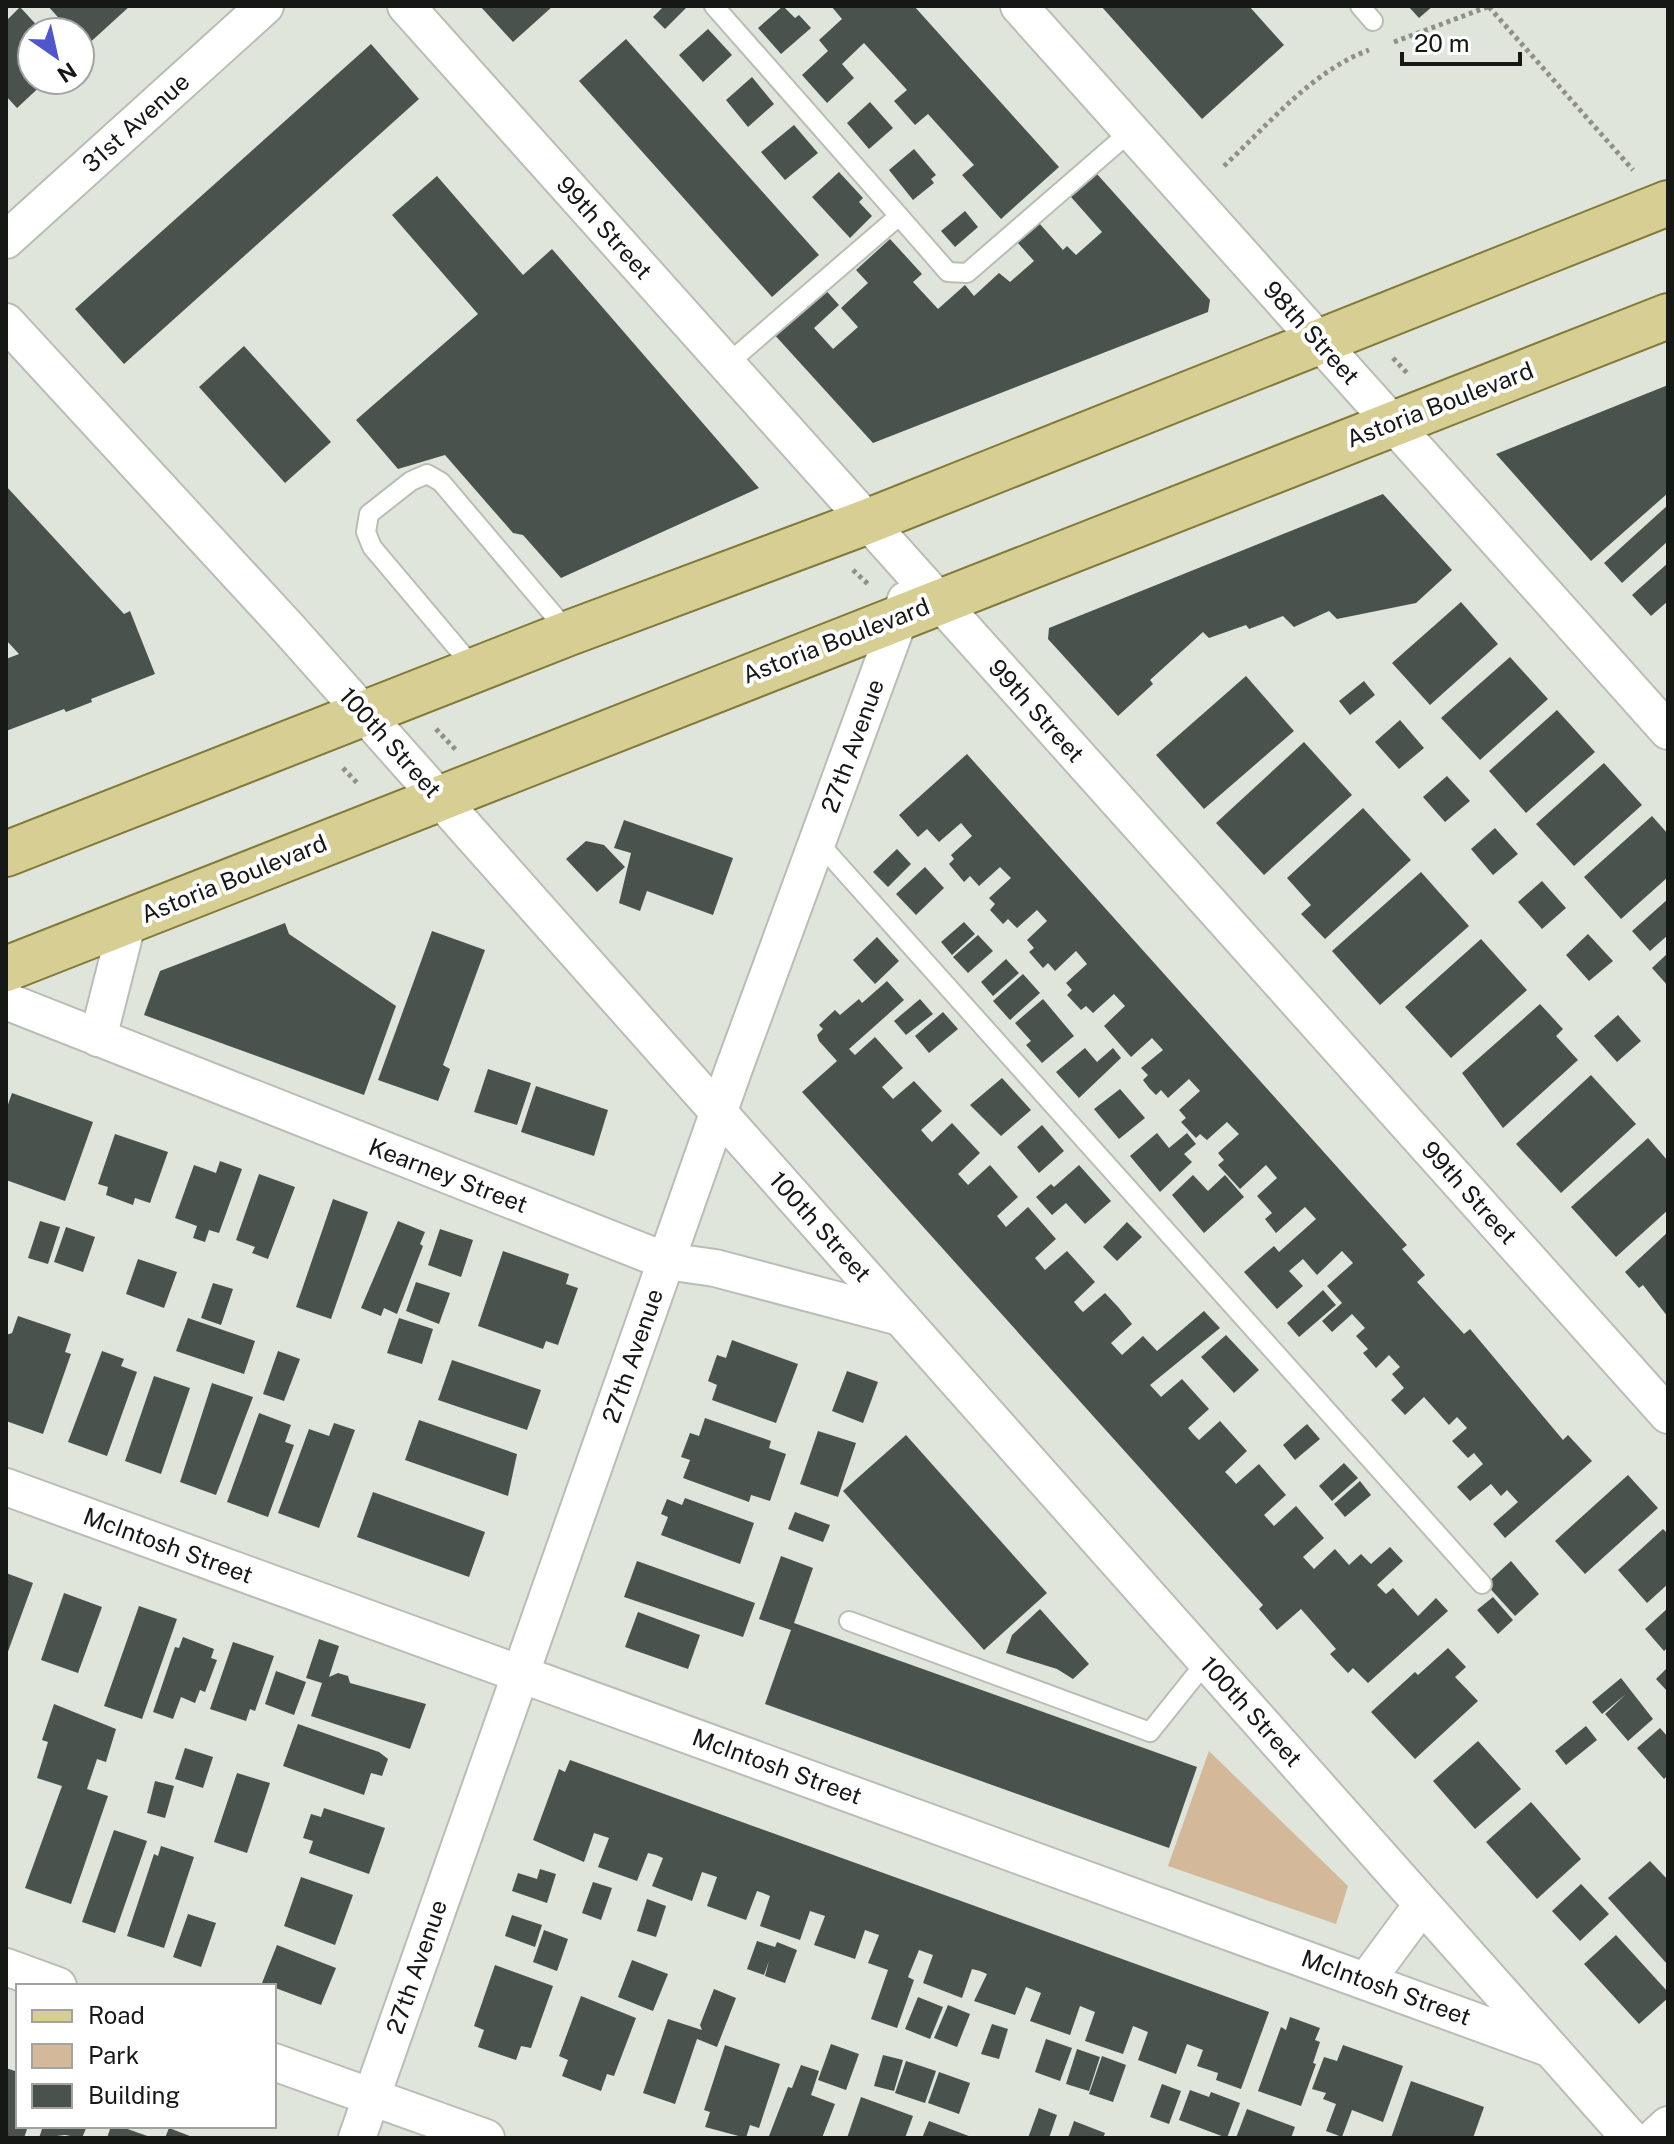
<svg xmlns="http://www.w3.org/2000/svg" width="1674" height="2144" font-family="'Public Sans',sans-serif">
<rect width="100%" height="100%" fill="#dfe5db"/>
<path fill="#d3b999" d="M1209,1751l139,135 -12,38 -168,-58z"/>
<g fill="#49524d">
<path d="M48,6h82l-45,41 -5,-5v-10h-9z"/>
<path d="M480,6h73l-40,36z"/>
<path d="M664,6h24l-23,23 -12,-12z"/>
<path d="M783,6l12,12 4,-3 12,13 -30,26 -23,-26z"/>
<path d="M831,6h83l145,161 -58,52 -39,-44 12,-10 -46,-51 -13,11 -21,-24 13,-11 -43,-47 -22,21 12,14 -27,25 -25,-28 26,-24 -9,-11 23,-21z"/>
<path d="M1101,6h148l35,39 -82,74z"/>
<path d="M1408,6h25l-14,12z"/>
<path d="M20,7l23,25h-11v48h15l-30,28 -11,-12v-75z"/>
<path d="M708,29l24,26 -29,27 -24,-27z"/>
<path d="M626,39l193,216 -47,42 -193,-216z"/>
<path d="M371,44l48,55 -295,265 -49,-55z"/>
<path d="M752,77l22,27 -26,23 -22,-27z"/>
<path d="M870,102l23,26 -24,21 -22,-26z"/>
<path d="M794,125l24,28 -33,27 -24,-28z"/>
<path d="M914,149l22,26 -5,4 3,4 -21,17 -24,-30z"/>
<path d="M839,172l24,26 -4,4 13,14 -22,22 -38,-41z"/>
<path d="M1097,174l113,126 -2,12 -335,131 -101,-111 51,-45 16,18 -25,23 19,21 25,-22 -17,-19 27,-25 -12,-13 34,-31 32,35 -9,8 25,27 27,-24 9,11 25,-23 11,9 24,-21 -17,-19 22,-19 24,27 4,-4 9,9 26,-23 -31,-35z"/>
<path d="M437,176l86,99 29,-26 207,239 -198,90 -38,-43 -10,-2 -68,-78 -47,14 -42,-49 122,-106 -86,-99z"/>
<path d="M965,211l13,16 -23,20 -14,-16z"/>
<path d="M244,346l87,96 -46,41 -86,-96z"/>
<path d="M1668,385v108l-77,68 -95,-107z"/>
<path d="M6,486l118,128 6,-3 25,63 -64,25 1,3 -26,10 -2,-3 -58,22v-72l13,-5 -13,-14z"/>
<path d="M1383,494l69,76 -36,33 -79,16 -8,-8 -35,16 -11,-11 -34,13 -3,-4 -37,13 -6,-6 -53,48 3,4 -35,32 -70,-77 1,-11z"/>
<path d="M1668,505v36l-46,42 -18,-20z"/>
<path d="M1668,563v38l-17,15 -19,-21z"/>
<path d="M1461,602l37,42 -68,61 -38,-42z"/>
<path d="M1510,657l38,42 -68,61 -39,-42z"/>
<path d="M1246,676l48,55 -90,78 -48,-54z"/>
<path d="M1364,681l11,14 -25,20 -11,-14z"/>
<path d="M1557,710l38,42 -69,61 -37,-42z"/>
<path d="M1400,720l24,28 -25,21 -24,-27z"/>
<path d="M1304,742l48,53 -88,80 -48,-52z"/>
<path d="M967,754l440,491 -5,4 23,26 -8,7 47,52 6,-5 93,111 5,-5 24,26 -87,77 -12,-14 25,-22 -11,-12 -6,6 -10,-12 -21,17 -13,-14 26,-23 -9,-11 -6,5 -16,-17 15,-13 -10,-11 -8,8 -25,-28 -19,18 -14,-15 13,-12 -12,-14 8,-7 -11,-12 -13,13 -13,-15 5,-4 -12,-13 9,-8 -13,-14 -20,18 -10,-11 20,-18 -15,-17 26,-23 -11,-12 -25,24 -14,-16 -14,12 14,15 -26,23 -33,-37 30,-26 5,6 37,-33 -11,-12 -29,26 -11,-14 7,-6 -15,-17 20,-18 -11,-13 -26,24 -22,-24 6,-5 -6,-7 21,-19 -12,-12 -20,18 -7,-6 -4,4 -15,-16 5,-4 -7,-8 21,-19 -11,-12 -21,19 -7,-8 -5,5 -7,-7 -6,-8 5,-5 -7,-7 22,-18 -11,-12 -21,19 -27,-31 21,-20 -11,-12 -21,19 -7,-7 -5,4 -14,-15 5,-5 -6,-7 21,-19 -5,-6 -6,-7 -21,20 -7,-8 -5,5 -14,-16 5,-4 -7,-8 20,-19 -10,-11 -20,18 -9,-9 -5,5 -13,-14 5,-6 -6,-6 22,-20 -11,-11 -21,19 -9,-10 -6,6 -15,-18 5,-5 -3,-4 21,-19 -11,-13 -22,19 -12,-13 -9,8 -19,-22z"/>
<path d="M1604,763l38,42 -68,61 -38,-42z"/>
<path d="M1447,776l23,25 -25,21 -22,-25z"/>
<path d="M1363,808l48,52 -86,79 -24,-25 10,-9 -24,-27z"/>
<path d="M1652,816l16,18v43l-47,42 -37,-42z"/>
<path d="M624,820l109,38 -20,57 -66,-24 -7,20 -21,-8 12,-50 -17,-5z"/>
<path d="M1495,828l23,26 -25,21 -22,-26z"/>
<path d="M586,841l18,4 21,22 -28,25 -31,-33z"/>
<path d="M897,849l14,15 -23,23 -15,-15z"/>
<path d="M925,867l19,21 -28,27 -20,-21z"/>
<path d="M1421,872l48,54 -89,79 -48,-54z"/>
<path d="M1542,881l24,27 -24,21 -24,-27z"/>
<path d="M1668,899v36l-18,16 -18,-20z"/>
<path d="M964,922l11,12 -23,21 -11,-13z"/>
<path d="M285,923l4,11 107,72 -32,89 -220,-80 16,-44z"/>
<path d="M432,931l53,19 -42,115 7,4 -12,32 -60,-21z"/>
<path d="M1588,934l25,27 -24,20 -23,-26z"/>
<path d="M978,935l15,16 -25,22 -15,-16z"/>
<path d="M877,937l22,24 -24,23 -22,-24z"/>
<path d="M1481,939l46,51 -76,68 -46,-51z"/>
<path d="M1668,953v33l-16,-18z"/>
<path d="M1006,959l13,14 -26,23 -12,-14z"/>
<path d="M1023,974l17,19 -30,27 -17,-19z"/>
<path d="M887,981l17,19 -55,49 6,6 20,-18 28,31 -21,19 11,12 21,-18 28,30 -21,19 6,7 5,5 20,-19 28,30 -22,21 10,11 22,-20 28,32 -21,19 9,11 22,-20 28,32 -21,19 10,12 22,-19 28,31 -21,20 5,6 4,4 22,-19 14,15 13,16 -21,19 11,12 21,-19 14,15 47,-40 16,17 -70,57 11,12 21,-18 27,30 -21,19 5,6 6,6 21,-19 27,30 -22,21 6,6 5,6 23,-20 27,31 -22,20 10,11 22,-20 28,32 -21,19 11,12 21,-20 14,16 12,-11 10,10 19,-17 13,14 -26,24 9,9 7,-6 25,28 18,-18 12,13 -80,72 -15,-15 -5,5 -18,-19 6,-5 -35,-40 -24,21 -18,-21 4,-4 -461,-513 35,-31 -18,-20 -2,-6 6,-6 -4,-4 16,-15 5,5 19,-16 3,4z"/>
<path d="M920,999l13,15 -27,21 -12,-14z"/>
<path d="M1043,999l31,37 -32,27 -16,-18 5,-4 -16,-18z"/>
<path d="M1540,1004l23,25 -7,7 22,24 -75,68 -41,-55z"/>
<path d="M943,1012l15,17 -29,24 -14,-17z"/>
<path d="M1618,1015l23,26 -24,21 -23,-26z"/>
<path d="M1085,1048l12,14 16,-14 8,10 -42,40 -23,-26z"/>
<path d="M488,1069l43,14 -14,42 -43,-13z"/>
<path d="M1591,1075l45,49 -75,69 -45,-49z"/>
<path d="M1002,1078l29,32 -30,26 -31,-31z"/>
<path d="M536,1086l72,24 -14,46 -73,-24z"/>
<path d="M1120,1089l25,29 -26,21 -25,-30z"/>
<path d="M12,1093l81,29 -28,79 -59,-21v-70z"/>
<path d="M1042,1125l22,26 -25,22 -22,-26z"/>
<path d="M1157,1133l12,15 18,-15 9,11 -12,10 8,8 -32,30 -30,-36z"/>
<path d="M115,1134l53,18 -18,51 -15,-5 -2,7 -27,-10 2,-8 -10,-3z"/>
<path d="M1648,1138l20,23v49l-52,47 -45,-50z"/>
<path d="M220,1161l22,8 -23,64 -10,-3 -4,12 -12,-4 4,-12 -22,-8 19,-53 22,8z"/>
<path d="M1079,1165l32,36 -26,23 -19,-21 -14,12 -16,-18 15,-13 3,3z"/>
<path d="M259,1174l36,13 -27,72 -16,-6 3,-6 -19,-7z"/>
<path d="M1193,1175l15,16 17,-16 19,22 -40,36 -32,-38z"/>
<path d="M333,1199l35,13 -37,107 -35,-12z"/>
<path d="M40,1221l20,6 -12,37 -20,-6z"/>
<path d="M398,1221l27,11 -5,12 3,2 -26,68 -13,-6 -3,8 -20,-8z"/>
<path d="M1127,1222l15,15 -25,24 -14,-14z"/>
<path d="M66,1227l29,10 -12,35 -29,-10z"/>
<path d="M440,1229l33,11 -12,37 -33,-12z"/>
<path d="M1668,1232v85l-25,-32 -4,3 -14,-16z"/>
<path d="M503,1251l66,23 -3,10 12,4 -20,57 -12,-4 -3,8 -65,-23z"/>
<path d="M138,1259l39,13 -13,36 -38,-14z"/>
<path d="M416,1282l34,11 -11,31 -33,-13z"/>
<path d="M213,1283l20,6 -12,36 -20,-7z"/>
<path d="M1323,1290l13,15 -37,32 -12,-14z"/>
<path d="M18,1316l53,18 -6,18 6,2 -28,80 -37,-13v-86l6,-2z"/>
<path d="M188,1318l67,23 -11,33 -68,-23z"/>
<path d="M399,1318l34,11 -11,35 -35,-11z"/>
<path d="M1226,1335l33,35 -25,23 -33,-36z"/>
<path d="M732,1340l66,24 -22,59 -64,-23 5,-15 -9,-4 9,-26 9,3z"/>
<path d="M102,1351l22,8 -3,7 16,6 -30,84 -39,-14z"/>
<path d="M278,1351l22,8 -16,42 -21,-7z"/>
<path d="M452,1360l89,30 -14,40 -89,-30z"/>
<path d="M847,1371l31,11 -15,41 -31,-12z"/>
<path d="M154,1376l36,12 -29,86 -36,-13z"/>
<path d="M212,1383l41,14 -37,98 -36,-13z"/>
<path d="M259,1413l32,12 -6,17 9,3 -26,72 -41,-15z"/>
<path d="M705,1418l66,23 -2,7 17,6 -16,47 -19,-6 -2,7 -66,-24 7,-18 -9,-3 9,-24 9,3z"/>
<path d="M419,1420l98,34 -9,42 -103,-36z"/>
<path d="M334,1423l21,7 -36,98 -41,-15 31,-84 20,7z"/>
<path d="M1307,1424l13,15 -25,21 -12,-15z"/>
<path d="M818,1431l38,12 -18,54 -38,-13z"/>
<path d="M906,1435l141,158 -63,57 -141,-159z"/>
<path d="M1344,1463l14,15 -26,23 -13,-15z"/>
<path d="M1628,1475l30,33 -73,66 -30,-33z"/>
<path d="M1360,1481l11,14 -26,22 -11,-13z"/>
<path d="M373,1492l112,40 -16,45 -112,-40z"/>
<path d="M685,1498l69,25 -14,41 -79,-29 7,-18 -7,-3 6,-15 15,6z"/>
<path d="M795,1512l35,13 -7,17 -35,-13z"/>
<path d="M1663,1529l5,5v50l-21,19 -29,-33z"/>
<path d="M781,1556l32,12 -19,55 403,144 -28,81 -404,-144 26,-74 -32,-11z"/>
<path d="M637,1561l118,42 -12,34 -119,-40z"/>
<path d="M1511,1561l28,33 -24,22 -29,-32z"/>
<path d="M6,1573l27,10 -27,74z"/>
<path d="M64,1593l38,14 -24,66 -37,-13z"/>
<path d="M1493,1597l20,23 -15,14 -21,-24z"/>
<path d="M139,1606l38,13 -35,100 -38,-13z"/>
<path d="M1668,1608v39l-4,4 -19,-22z"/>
<path d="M1040,1609l49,55 -16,15 -16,-10 -51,-16 6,-18z"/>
<path d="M638,1612l62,23 -12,34 -63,-22z"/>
<path d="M183,1637l31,12 -3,9 6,2 -12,32 -5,-2 -5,13 -14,-6 -8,22 -20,-7 22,-65 4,1z"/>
<path d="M319,1639l20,7 -10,31 9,-4 10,3 2,7 76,21 -16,45 -99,-33 11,-33 -16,-5z"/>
<path d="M233,1642l41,14 -19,55 -5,-2 -4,12 -36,-12z"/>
<path d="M1448,1648l18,19 -11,10 23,24 -63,58 -44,-47 44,-40 3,3z"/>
<path d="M1668,1667v25l-12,-13z"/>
<path d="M276,1671l30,11 -12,33 -29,-11z"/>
<path d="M1621,1678l32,41 -25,22 -23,-27 21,-20 -24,20 -10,-12z"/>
<path d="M54,1704l62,25 -10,33 -9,-3 -10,30 21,7 -37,108 -46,-16 37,-102 -25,-8 11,-36 -6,-2z"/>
<path d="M298,1724l81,28 9,7 -6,17 -11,-3 -7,22 -81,-29z"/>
<path d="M1586,1726l11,14 -31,25 -11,-14z"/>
<path d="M1660,1728l8,9v38l-4,4 -27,-31z"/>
<path d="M1478,1741l43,48 -46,40 -42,-48z"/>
<path d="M185,1748l28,9 -10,31 -28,-9z"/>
<path d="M570,1760l699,252 -28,77 -25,-9 2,-7 -21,-7 6,-16 -16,-6 -11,30 -38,-14 10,-28 -15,-6 -10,28 -38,-13 10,-29 -15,-6 -10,29 -40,-14 11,-28 -15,-6 -11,28 -41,-14 13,-27 -7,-3 -8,-2 -10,29 -39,-15 10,-28 -14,-5 -11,27 6,3 -17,48 -26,-9 17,-49 -20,-7 11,-28 -14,-5 -10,29 -41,-14 11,-29 -15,-5 -10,29 -40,-14 10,-30 -7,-3 -6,-2 -11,29 -39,-14 10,-29 -15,-5 -10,29 -40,-15 11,-28 -7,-3 -8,-2 -11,28 -39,-14 11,-29 -15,-5 -10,29 -51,-22 26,-71 6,3z"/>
<path d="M237,1773l33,10 -23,70 -33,-11z"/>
<path d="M155,1781l19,5 -9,32 -18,-5z"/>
<path d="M1531,1802l50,57 -44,40 -51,-57z"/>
<path d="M324,1808l61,20 -16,46 -60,-21 4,-12 -10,-3 8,-24 10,3z"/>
<path d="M114,1830l33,11 -32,92 -33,-11z"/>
<path d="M161,1846l33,11 -30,91 -37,-12 27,-82 4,2z"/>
<path d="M1650,1861l18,19v85l-60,-67z"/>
<path d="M540,1869l16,5 -9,29 -35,-12 6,-18 19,6z"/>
<path d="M301,1877l52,18 -18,50 -51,-19z"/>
<path d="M593,1882l19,6 -11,32 -19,-7z"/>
<path d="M1581,1884l28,30 -29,27 -28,-30z"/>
<path d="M647,1899l19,7 -10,31 -19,-6z"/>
<path d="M188,1914l28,9 -15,44 -28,-10z"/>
<path d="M512,1915l30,10 -7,22 -30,-11z"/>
<path d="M544,1930l24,9 -11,32 -24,-9z"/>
<path d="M1616,1935l52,57v6l-29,26 -55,-60z"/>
<path d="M757,1941l18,6 2,-5 20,8 -12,33 -20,-7 4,-15 -5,14 -17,-6z"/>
<path d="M277,1945l59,23 -15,37 -59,-22z"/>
<path d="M632,1960l36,14 -15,37 -35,-14z"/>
<path d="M495,1965l58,21 -22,62 -10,-2 -5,14 -38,-13 6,-17 -10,-4z"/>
<path d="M714,1989l22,9 -19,49 -20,-8 -22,65 -32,-11 25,-74 34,11 -2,-5z"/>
<path d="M581,1996l55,22 -22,58 -7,-2 -6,17 -39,-15 6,-16 -9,-4z"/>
<path d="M918,1997l25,10 -13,32 -25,-10z"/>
<path d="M948,2005l22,9 -13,33 -23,-9z"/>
<path d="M1290,2017l30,11 -5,12 5,2 -7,21 3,1 -15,42 -43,-15 23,-64 5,3z"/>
<path d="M992,2024l16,5 -9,30 -18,-5z"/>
<path d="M1046,2039l26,9 -12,33 -25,-9z"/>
<path d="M831,2044l28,10 -13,36 -28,-10z"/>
<path d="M725,2045l55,19 -21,64 -9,-3 -4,13 -41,-11 5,-15 -6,-2z"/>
<path d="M1343,2045l60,21 -20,56 -31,-12 -10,27 -16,-6 10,-27 -13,-5 3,-6 -14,-4 12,-32 13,4z"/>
<path d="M1077,2049l23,8 -11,34 -23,-7z"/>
<path d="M883,2055l20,5 -9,31 -20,-5z"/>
<path d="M1102,2056l24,9 -13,37 -24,-8z"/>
<path d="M906,2061l30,10 -11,32 -30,-10z"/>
<path d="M801,2065l18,6 -8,24 24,9 -13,34 -53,-2 19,-49 4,1z"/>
<path d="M6,2068l12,4v54h10l-4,12h-18z"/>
<path d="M939,2072l31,11 -11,31 -31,-11z"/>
<path d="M1411,2081l73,26 -11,31h-82z"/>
<path d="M1162,2084l19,7 -12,33 -19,-7z"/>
<path d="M1190,2090l19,7 2,-5 29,11 -13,35 -48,-18z"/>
<path d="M861,2097l52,19 -8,22h-58z"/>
<path d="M1039,2108l18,7 -8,23h-21z"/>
<path d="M1247,2109l48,18 -4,11h-55z"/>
<path d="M929,2121l45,17h-52z"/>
<path d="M1074,2121l31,12 -2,5h-35z"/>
<path d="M43,2126h44l-5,12 -17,-3 -26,3z"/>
<path d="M111,2126h8l34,12h-46z"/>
<path d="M169,2128l26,10h-30z"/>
</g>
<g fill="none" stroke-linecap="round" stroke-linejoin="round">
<defs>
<g id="service">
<path d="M714,6l185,210 -173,149"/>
<path d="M1360,6l13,15"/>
<path d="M899,216l49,56 19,1 164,-142"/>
<path d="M474,668l-102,-121 -6,-15 3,-18 42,-33 16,-7 14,8 128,151"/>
<path d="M818,842l664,742"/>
<path d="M849,1621l301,111 56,-70"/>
</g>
<g id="minor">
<path d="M406,6l1262,1409"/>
<path d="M1019,6l649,725"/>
<path d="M6,240l259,-234"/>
<path d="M6,322l283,307 1341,1509"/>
<path d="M6,1001l660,260 49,7 185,49"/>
<path d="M98,1038l30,-118"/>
<path d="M6,1487l1540,560"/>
<path d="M6,1967l52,19"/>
<path d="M1366,1981l56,-76"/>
<path d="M274,2062l212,76"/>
<path d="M357,2138l376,-1067 173,-471"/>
<path d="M1654,2138l14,-13"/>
</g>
<g id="primary">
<path d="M6,854l563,-221 297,-111 802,-319"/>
<path d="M6,969l1662,-653"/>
</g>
</defs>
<use href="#service" stroke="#b8beb4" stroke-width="22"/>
<use href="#minor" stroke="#b8beb4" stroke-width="40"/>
<use href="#primary" stroke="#827a38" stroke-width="48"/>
<g stroke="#8d918a" stroke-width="5" stroke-dasharray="4 4" stroke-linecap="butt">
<path d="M1489,7l144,163"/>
<path d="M1394,42l96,-36"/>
<path d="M1224,166c44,-41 88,-95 145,-116"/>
<path d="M1393,358l15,16"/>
<path d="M853,570l16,15"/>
<path d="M436,729l20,21"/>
<path d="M343,768l16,17"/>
</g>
<use href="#service" stroke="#fff" stroke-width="18"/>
<use href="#minor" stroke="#fff" stroke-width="36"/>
<use href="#primary" stroke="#d7ce93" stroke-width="44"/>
</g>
<g text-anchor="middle" stroke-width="8" stroke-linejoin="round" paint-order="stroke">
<g font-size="24" fill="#161815" stroke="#fff">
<text transform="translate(136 123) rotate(-42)" y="8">31st Avenue</text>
<text transform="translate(604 228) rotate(48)" y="8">99th Street</text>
<text transform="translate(1311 333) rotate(48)" y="8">98th Street</text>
<text transform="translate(1440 405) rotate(-21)" y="8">Astoria Boulevard</text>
<text transform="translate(836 641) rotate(-21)" y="8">Astoria Boulevard</text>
<text transform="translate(1036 711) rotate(48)" y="8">99th Street</text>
<text transform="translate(390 743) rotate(48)" y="8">100th Street</text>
<text transform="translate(853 746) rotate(-70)" y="8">27th Avenue</text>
<text transform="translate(234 879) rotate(-22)" y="8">Astoria Boulevard</text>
<text transform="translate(448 1176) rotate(21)" y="8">Kearney Street</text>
<text transform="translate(1469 1193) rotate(48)" y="8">99th Street</text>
<text transform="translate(820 1227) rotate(48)" y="8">100th Street</text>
<text transform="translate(633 1356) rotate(-71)" y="8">27th Avenue</text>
<text transform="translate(168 1546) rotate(20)" y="8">McIntosh Street</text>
<text transform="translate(1251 1712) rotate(48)" y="8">100th Street</text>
<text transform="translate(777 1767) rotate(20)" y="8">McIntosh Street</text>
<text transform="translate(417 1967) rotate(-71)" y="8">27th Avenue</text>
<text transform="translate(1386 1988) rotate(20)" y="8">McIntosh Street</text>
</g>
</g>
<rect width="1674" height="2144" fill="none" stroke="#161815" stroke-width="16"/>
<rect x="16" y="1984" width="260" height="144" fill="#ffffff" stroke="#a2a3a1" stroke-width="2"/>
<rect x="32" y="2010" width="40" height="12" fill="#d7ce93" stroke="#a2a3a1" stroke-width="2"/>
<text x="88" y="2024" font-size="24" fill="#161815">Road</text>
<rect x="32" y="2044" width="40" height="24" fill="#d3b999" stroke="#a2a3a1" stroke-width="2"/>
<text x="88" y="2064" font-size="24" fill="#161815">Park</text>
<rect x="32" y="2084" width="40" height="24" fill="#49524d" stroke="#a2a3a1" stroke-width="2"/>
<text x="88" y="2104" font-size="24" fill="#161815">Building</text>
<g transform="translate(56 56) rotate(146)"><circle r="38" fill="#ffffff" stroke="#a2a3a1" stroke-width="2"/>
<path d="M0-6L14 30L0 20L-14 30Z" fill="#5057cd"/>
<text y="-12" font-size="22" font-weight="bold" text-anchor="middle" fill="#161815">N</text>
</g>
<path d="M1402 52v12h118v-12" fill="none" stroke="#161815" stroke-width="4"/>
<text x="1414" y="52" font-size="24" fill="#161815" stroke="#ffffff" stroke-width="6" paint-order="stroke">20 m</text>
</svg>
